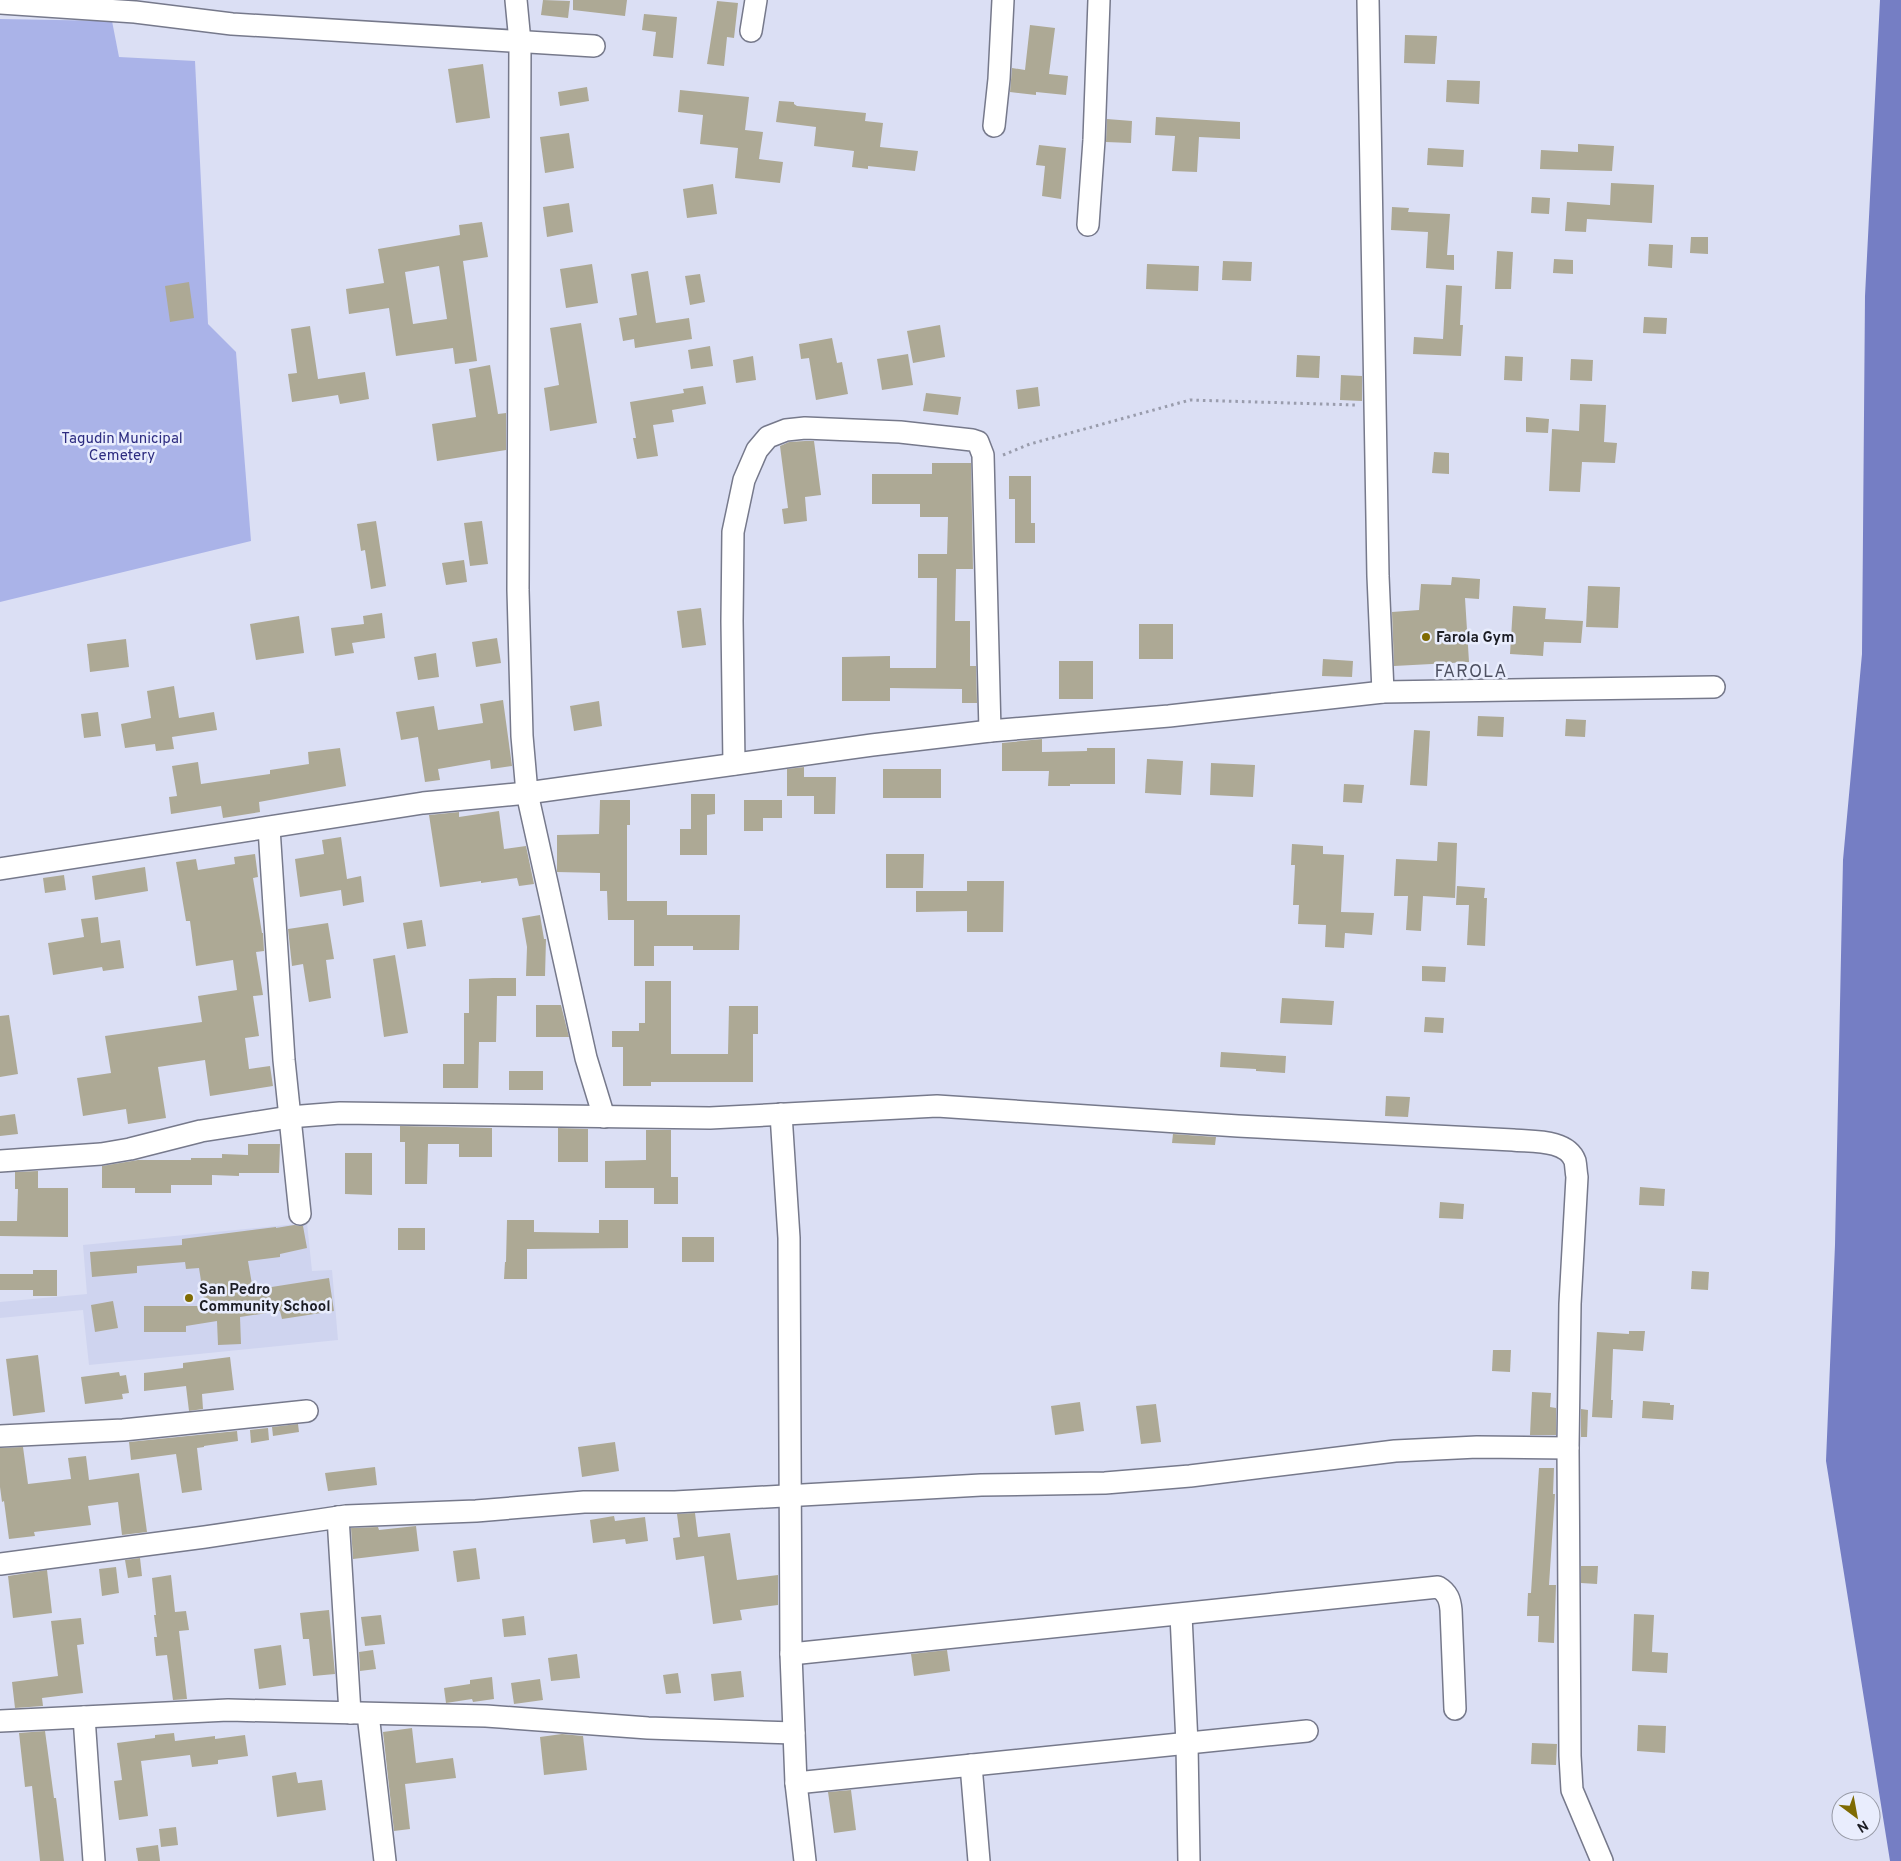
<svg xmlns="http://www.w3.org/2000/svg" width="1901" height="1861" font-family="Overpass,sans-serif">
<rect width="100%" height="100%" fill="#dbdff4"/>
<path fill="#cfd4ef" d="M307,1223l5,48 20,-1 6,70 -249,25 -6,-55 -83,8v-16l87,-8 -4,-49z"/>
<path fill="#aab3e8" d="M0,19l112,2 7,36 76,4 13,263 28,28 15,189 -251,61z"/>
<path fill="#757ec4" d="M1880,0h21v1861h-11l-64,-400 9,-216 8,-385 19,-206 3,-358z"/>
<g fill="#ada995" fill-rule="evenodd">
<path d="M543,0l27,1 -2,17 -27,-3z"/>
<path d="M573,0h54l-2,16 -52,-6z"/>
<path d="M717,1l21,2 -4,35 -7,-1 -3,29 -17,-2z"/>
<path d="M644,14l33,3 -4,41 -20,-2 3,-24 -14,-2z"/>
<path d="M1030,25l25,3 -6,46 19,2 -2,19 -30,-3v3l-26,-3 2,-24 13,2z"/>
<path d="M1405,35l32,1 -2,28 -31,-1z"/>
<path d="M483,64l7,54 -34,5 -8,-54z"/>
<path d="M1447,80l33,1 -1,23 -33,-2z"/>
<path d="M587,87l2,14 -29,5 -2,-14z"/>
<path d="M680,90l69,7 -4,33 18,2 -4,27 24,3 -3,21 -45,-5 3,-30 -38,-4 3,-29 -25,-3z"/>
<path d="M779,101l15,1v2l3,2 69,7 -1,8 18,2 -3,24 38,4 -3,20 -47,-5v3l-16,-2 2,-16 -40,-5 2,-19 -40,-5z"/>
<path d="M1156,117l84,5v17l-41,-2 -2,35 -25,-1 3,-35 -20,-1z"/>
<path d="M1107,119l25,2 -1,22 -25,-1z"/>
<path d="M569,133l5,35 -29,5 -5,-36z"/>
<path d="M1578,144l36,2 -2,25 -72,-2 1,-19 37,2z"/>
<path d="M1039,145l27,3 -5,51 -19,-3 3,-30 -9,-1z"/>
<path d="M1428,148l36,2 -1,17 -36,-2z"/>
<path d="M1611,183l43,2 -2,38 -65,-4 -1,13 -21,-1 2,-29 43,3z"/>
<path d="M713,184l4,30 -30,4 -4,-29z"/>
<path d="M1532,197l18,1 -1,16 -18,-1z"/>
<path d="M569,203l4,29 -26,5 -4,-30z"/>
<path d="M1392,207l17,1 -1,4 42,2 -3,41h7v15l-28,-2 2,-36 -37,-2z"/>
<path d="M482,222l6,35 -25,4 14,100 -22,3 -2,-16 -57,8 -7,-48 -40,6 -3,-25 38,-6 -6,-34 82,-14 -1,-10zM439,266l8,53 -34,5 -8,-52z"/>
<path d="M1691,237h17v17l-18,-1z"/>
<path d="M1649,244l24,1 -1,23 -24,-2z"/>
<path d="M1497,251l16,1 -2,37h-16z"/>
<path d="M1554,259l19,1v14l-20,-1z"/>
<path d="M1223,261l29,1 -1,19 -29,-1z"/>
<path d="M592,264l6,39 -32,5 -6,-39z"/>
<path d="M1147,264l52,2 -1,25 -52,-2z"/>
<path d="M648,271l8,52 33,-5 3,21 -57,9 -1,-9 -11,2 -4,-23 18,-3 -6,-41z"/>
<path d="M700,274l5,28 -15,3 -5,-29z"/>
<path d="M189,282l5,36 -24,4 -5,-36z"/>
<path d="M1446,285l16,1 -2,39h3l-2,31 -48,-2 1,-17 29,2z"/>
<path d="M1644,317l23,1 -1,16 -23,-1z"/>
<path d="M581,323l16,100 -47,8 -6,-43 15,-3 -9,-57z"/>
<path d="M940,325l5,32 -32,6 -6,-32z"/>
<path d="M310,326l8,53 47,-7 4,27 -29,5 -2,-9 -46,7 -4,-28 9,-1 -6,-44z"/>
<path d="M832,338l5,25 5,-1 6,32 -32,6 -7,-42 -8,1 -2,-15z"/>
<path d="M710,346l3,20 -22,3 -3,-19z"/>
<path d="M908,354l5,31 -31,5 -5,-31z"/>
<path d="M1297,355l23,1 -1,22 -23,-1z"/>
<path d="M753,356l3,24 -20,3 -3,-23z"/>
<path d="M1505,356l18,1 -1,24 -18,-1z"/>
<path d="M1571,359l22,1 -1,21 -22,-1z"/>
<path d="M490,365l8,49 8,-1v37l-69,11 -5,-37 44,-7 -7,-48z"/>
<path d="M1341,375l21,1v25l-22,-1z"/>
<path d="M703,386l3,18 -34,6 2,12 -21,3 5,31 -21,3 -4,-21h3l-6,-36 54,-9 -1,-4z"/>
<path d="M1038,387l2,19 -22,3 -2,-19z"/>
<path d="M926,393l35,4 -3,18 -35,-4z"/>
<path d="M1580,404l26,1 -2,37 13,1 -2,20 -33,-1 -2,30 -31,-1 3,-62 27,2z"/>
<path d="M1526,417l23,2 -1,14 -22,-1z"/>
<path d="M805,441h9l7,54 -16,2 2,24 -23,3 -2,-15 6,-1 -8,-62 9,-4z"/>
<path d="M1434,452l15,1v21l-17,-1z"/>
<path d="M932,463h39l2,106h-17l-1,52h15v45h6l1,37h-15v-14l-72,-1v13h-48v-44l48,-1v12h46l1,-90h-19v-24h29l1,-37h-28v-13h-48v-30h60z"/>
<path d="M1009,476h22v47h4v20h-20v-44h-6z"/>
<path d="M376,521l10,65 -15,3 -6,-39 -4,1 -4,-27z"/>
<path d="M482,521l6,43 -18,2 -6,-43z"/>
<path d="M464,560l3,22 -21,3 -4,-22z"/>
<path d="M1452,577l28,2 -1,20 -14,-1 4,64 -75,4 -2,-54 27,-2 2,-26 30,1z"/>
<path d="M1588,586l32,1 -2,41 -32,-1z"/>
<path d="M1513,606l33,2 -1,11 38,2 -2,22 -37,-1 -1,14 -33,-2z"/>
<path d="M701,608l5,37 -24,3 -5,-37z"/>
<path d="M382,613l3,25 -33,5 2,10 -19,3 -4,-28 33,-4 -1,-8z"/>
<path d="M299,616l5,37 -48,7 -6,-36z"/>
<rect x="1139" y="624" width="34" height="35"/>
<path d="M497,638l4,25 -25,4 -4,-25z"/>
<path d="M126,639l3,28 -39,5 -3,-28z"/>
<path d="M436,653l3,24 -21,3 -4,-23z"/>
<path d="M1323,659l30,2 -1,16 -30,-1z"/>
<rect x="1059" y="661" width="34" height="38"/>
<path d="M174,686l5,32 35,-6 3,18 -45,7 2,12 -18,2 -1,-7 -30,4 -4,-24 30,-6 -4,-27z"/>
<path d="M503,700l9,66 -21,3 -1,-9 -52,9 2,11 -15,2 -7,-45 -17,3 -5,-28 38,-6 4,24 45,-7 -3,-19z"/>
<path d="M599,701l3,25 -28,5 -4,-25z"/>
<path d="M98,712l3,24 -17,2 -3,-24z"/>
<path d="M1478,716l26,1 -1,20 -26,-1z"/>
<path d="M1566,719l20,1 -1,17 -20,-1z"/>
<path d="M1414,730l16,1 -3,55 -17,-1z"/>
<path d="M1042,739v13l45,-1v-3h28v36h-45v2h-22l1,-15h-47v-28z"/>
<path d="M340,748l6,38 -87,16 1,10 -37,6 -2,-12 -50,8 -2,-17 8,-1 -5,-30 26,-4 3,22 69,-10v-4l39,-6 -1,-12z"/>
<path d="M1147,759l36,2 -2,34 -36,-2z"/>
<path d="M1211,763l44,2 -2,32 -43,-2z"/>
<path d="M804,767v10h32l-1,37h-21v-18h-27v-27z"/>
<rect x="883" y="769" width="58" height="29"/>
<path d="M1344,784l20,1 -2,18 -19,-1z"/>
<path d="M691,794h24v20l-8,1v40h-27v-26h11z"/>
<path d="M600,800h30v25h-3v76h40v14h73l-1,35h-46v-4h-39v20h-20v-46h-26l-1,-29h-7v-18l-43,-1v-37l42,-1z"/>
<path d="M744,800h38v18h-19v13h-19z"/>
<path d="M499,811l5,38 22,-3 8,38 -15,2 -2,-8 -36,5v-2l-41,6 -11,-72 30,-3v5z"/>
<path d="M341,837l6,42 14,-3 3,26 -21,4 -2,-16 -41,7 -5,-38 29,-5 -2,-14z"/>
<path d="M1438,842l19,1 -2,55 -32,-2 -2,35 -15,-1 2,-34h-14l2,-37 41,2z"/>
<path d="M1292,844l31,2v8l21,1 -3,57 33,1 -2,22 -27,-2 -1,15 -19,-1 1,-22 -28,-1 1,-19h-6l2,-40h-4z"/>
<path d="M255,854l3,23 -5,1 9,55h1l1,18 -8,1 7,43 -10,1 6,40 -14,2 4,31 21,-3 3,20 -63,10 -5,-36 -47,7 8,51 -38,6 -2,-15 -43,7 -6,-38 34,-5 -6,-37 97,-14 -4,-26 39,-6 -4,-30 -37,6 -6,-45h-4l-10,-59 20,-3 2,11 37,-6 -1,-7z"/>
<path d="M886,854h38l-1,34h-37z"/>
<path d="M145,867l3,24 -53,9 -3,-24z"/>
<path d="M64,875l2,15 -21,3 -2,-15z"/>
<path d="M967,881h37l-1,51h-36v-21l-51,1v-21h51z"/>
<path d="M1457,886l28,2 -1,10h3l-2,48 -18,-1 2,-40h-13z"/>
<path d="M540,915l4,24h2l-1,37h-19l1,-29 -5,-29z"/>
<path d="M98,917l3,26 19,-3 4,28 -21,3 -1,-4 -49,8 -5,-32 36,-6 -3,-18z"/>
<path d="M422,920l4,26 -19,3 -4,-26z"/>
<path d="M328,923l6,36 -8,1 5,38 -22,4 -6,-38 -11,2 -4,-37z"/>
<path d="M395,955l13,78 -24,4 -11,-78z"/>
<path d="M1422,966l24,1 -1,15 -23,-1z"/>
<path d="M493,978h23v18h-19l-1,46h-17l-1,46h-35v-24h21v-51h5v-34z"/>
<path d="M645,981h26v73h57l1,-48h29v28h-5v48h-102v4h-28v-39h-11v-16h27v-8h6z"/>
<path d="M1282,998l52,3 -2,24 -52,-2z"/>
<path d="M536,1005h25l8,32h-33z"/>
<path d="M9,1015l9,59 -18,3v-61z"/>
<path d="M1425,1017l19,1 -1,15 -19,-1z"/>
<path d="M1221,1052l65,4 -1,17 -29,-2v-2l-36,-2z"/>
<rect x="509" y="1071" width="34" height="19"/>
<path d="M1386,1096l24,1 -2,20 -23,-1z"/>
<path d="M15,1114l3,20 -18,2v-20z"/>
<path d="M400,1126l92,2v29h-33v-13h-31l-1,40h-22v-42h-5z"/>
<path d="M558,1128l30,1v33h-30z"/>
<path d="M646,1130h25v47h7v27h-24v-16h-49v-27l41,-1z"/>
<path d="M1173,1134l43,3 -1,8 -43,-2z"/>
<path d="M248,1144h32l-1,29h-40v3l-27,-1v10h-41v8h-36v-5h-33v-22l36,-6h53v-2h31v-4l26,1z"/>
<path d="M345,1153h27v42l-27,-1z"/>
<path d="M38,1171v17h30v49l-68,-1v-15h17l1,-32h-3v-17z"/>
<path d="M1640,1187l25,2 -1,17 -25,-1z"/>
<path d="M1440,1202l24,2 -1,15 -24,-1z"/>
<path d="M507,1220h27v12l65,1v-13h29v28l-101,1v30h-23l1,-17h1z"/>
<path d="M294,1225l9,1 4,22 -27,6v3l-32,4 5,29 76,-12 5,33 -52,8 -2,-8 -40,6 1,27 -23,1 -1,-24 -31,5v6h-42v-26h61l-6,-38 -13,1 -1,-7 -48,4v7l-45,4 -2,-25 92,-7v-6l94,-12v1z"/>
<rect x="398" y="1228" width="27" height="22"/>
<rect x="682" y="1237" width="32" height="25"/>
<path d="M33,1270h24v26h-24v-6h-33v-16h33z"/>
<path d="M1692,1271l17,1 -1,18 -17,-1z"/>
<path d="M113,1301l5,27 -23,4 -4,-27z"/>
<path d="M1629,1331h16l-2,20 -30,-2 -2,51h2l-1,18 -20,-1 5,-85 32,2z"/>
<path d="M1493,1350h18l-1,22 -18,-1z"/>
<path d="M38,1355l7,57 -32,4 -7,-57z"/>
<path d="M230,1357l4,33 -32,4 1,15 -14,2 -3,-25 -42,5v-18l39,-5v-5z"/>
<path d="M119,1372l1,4 6,-1 3,18 -7,1 1,5 -38,5 -4,-27z"/>
<path d="M1532,1392l19,1 -1,14 6,1v27h-26z"/>
<path d="M1643,1401l27,2v2h4l-1,15 -31,-2z"/>
<path d="M1080,1402l4,29 -29,4 -4,-29z"/>
<path d="M1156,1404l5,38 -20,2 -5,-38z"/>
<path d="M1581,1409l7,1 -1,27h-6z"/>
<path d="M298,1424l1,8 -26,4 -1,-9z"/>
<path d="M268,1428l1,12 -18,3 -1,-13z"/>
<path d="M237,1431l1,10 -34,5v1l-7,1 5,42 -20,3 -6,-39 -45,6 -2,-18z"/>
<path d="M615,1442l4,29 -37,6 -4,-30z"/>
<path d="M23,1447l5,37 43,-5 -3,-21 18,-2 3,24 50,-7 8,59 -25,3 -4,-33 -30,4 3,19 -57,7 1,4 -26,3 -5,-38 -2,1 -2,-15v-39z"/>
<path d="M375,1467l2,18 -49,6 -3,-18z"/>
<path d="M1539,1468h15l-1,26h2l-6,91h7l-2,58 -16,-1 1,-26h-12l1,-23h3z"/>
<path d="M695,1513l3,24 32,-4 7,47 41,-5v30l-38,5 2,10 -29,4 -9,-68 -28,4 -3,-22 7,-1 -3,-23z"/>
<path d="M614,1516l1,5 30,-4 3,24 -22,3 -1,-5 -32,4 -3,-23z"/>
<path d="M416,1526l3,25 -66,8 -2,-31 27,-1 1,3z"/>
<path d="M476,1548l4,31 -23,3 -4,-31z"/>
<path d="M140,1558l2,18 -14,2 -3,-18z"/>
<path d="M1581,1566h17l-1,18 -16,-1z"/>
<path d="M116,1567l3,26 -17,3 -3,-27z"/>
<path d="M47,1570l5,43 -39,5 -5,-42z"/>
<path d="M171,1575l4,37 11,-1 3,19 -10,1 8,68 -14,1 -6,-45 -11,1 -2,-19h3l-3,-22h2l-4,-37z"/>
<path d="M329,1610l6,64 -22,2 -4,-37h-6l-3,-26z"/>
<path d="M1634,1614l20,1 -2,37 16,1 -1,20 -35,-2z"/>
<path d="M381,1615l4,29 -20,2 -4,-29z"/>
<path d="M524,1616l2,19 -22,2 -2,-18z"/>
<path d="M81,1618l3,26 -7,1 6,48 -41,5 1,8 -28,2 -3,-26 46,-6 -7,-55z"/>
<path d="M281,1645l5,40 -27,4 -5,-40z"/>
<path d="M373,1650l3,19 -16,2 -1,-19z"/>
<path d="M947,1650l3,21 -36,5 -3,-22z"/>
<path d="M577,1654l3,24 -29,3 -3,-23z"/>
<path d="M741,1671l3,26 -30,4 -3,-27z"/>
<path d="M678,1673l3,20 -15,1 -3,-19z"/>
<path d="M492,1677l2,22 -21,3 -1,-3 -26,4 -2,-15 26,-4v-4z"/>
<path d="M540,1679l3,21 -29,4 -3,-21z"/>
<path d="M1638,1725l28,1 -1,27 -28,-2z"/>
<path d="M412,1728l4,35 37,-5 3,20 -51,6 5,45 -16,2 -11,-99z"/>
<path d="M45,1731l9,67h2l8,63h-24l-8,-75 -7,1 -6,-54z"/>
<path d="M174,1733l1,8 40,-5v3l30,-4 3,21 -30,4v4l-26,3 -2,-12 -49,6 7,55 -29,4 -5,-39 8,-1 -5,-37 38,-5v-3z"/>
<path d="M562,1734l21,2 4,34 -43,5 -4,-38z"/>
<path d="M1532,1743l25,1 -1,21 -25,-1z"/>
<path d="M296,1772l2,11 24,-3 4,30 -49,7 -5,-41z"/>
<path d="M851,1790l5,40 -22,3 -6,-41z"/>
<path d="M176,1827l2,18 -17,2 -2,-18z"/>
<path d="M158,1845l2,16h-22l-2,-13z"/>
</g>
<g fill="none" stroke-linecap="round" stroke-linejoin="round">
<defs>
<g id="minor">
<path d="M516,0l4,42 -2,548 4,146 5,57 59,265 18,59"/>
<path d="M1368,0l10,576 5,116"/>
<path d="M0,3l135,9 97,12 362,22"/>
<path d="M751,31l5,-31"/>
<path d="M994,126l5,-47 4,-79"/>
<path d="M1088,225l6,-85 5,-140"/>
<path d="M734,764l-2,-143 1,-89 11,-52 13,-30 11,-13 18,-7 19,-2 95,4 72,8 6,2 5,13 7,276"/>
<path d="M269,828l15,232 16,154"/>
<path d="M0,869l423,-66 104,-10 345,-48 118,-14 179,-15 214,-24 331,-5"/>
<path d="M781,1114l8,124 2,416 5,129 9,78"/>
<path d="M0,1161l101,-7 29,-5 71,-18 88,-14 51,-4 370,5 227,-12 301,20 275,14c19,2 54,-1 62,21 1,5 1,11 2,16l-7,127 -2,144 2,308 2,34 30,71"/>
<path d="M0,1436l123,-6 184,-19"/>
<path d="M338,1517l12,196"/>
<path d="M0,1564l205,-27 141,-21 130,-5 108,-9h91l306,-17 124,-2 85,-7 205,-25 82,-4 91,1"/>
<path d="M1181,1615l6,129 2,117"/>
<path d="M791,1654l647,-67c10,6 12,13 13,23l4,99"/>
<path d="M368,1714l17,147"/>
<path d="M84,1717l10,144"/>
<path d="M0,1721l228,-11 258,6 162,12 146,5"/>
<path d="M971,1765l8,96"/>
<path d="M796,1783l511,-52"/>
</g>
</defs>
<use href="#minor" stroke="#76798b" stroke-width="24"/>
<path stroke="#999cac" stroke-width="3" stroke-dasharray="2.5 4" stroke-linecap="butt" d="M1003,455l27,-11 160,-44 166,5"/>
<use href="#minor" stroke="#fff" stroke-width="21"/>
</g>
<g fill="#7f6b03" stroke="#e9edfd" stroke-width="2">
<circle cx="1426" cy="637" r="5"/>
<circle cx="189" cy="1298" r="5"/>
</g>
<g text-anchor="middle" stroke-width="5" stroke-linejoin="round" paint-order="stroke">
<g font-size="15" fill="#2d2c80" stroke="#e9edfd">
<text x="122" y="443">Tagudin Municipal<tspan x="122" dy="17">Cemetery</tspan></text>
</g>
<g font-size="15" font-weight="bold" fill="#1c1d24" stroke="#e9edfd" text-anchor="start">
<text x="1436" y="642">Farola Gym</text>
<text x="199" y="1294">San Pedro<tspan x="199" dy="17">Community School</tspan></text>
</g>
<g font-size="18" letter-spacing="1" fill="#4e5162" stroke="#e9edfd">
<text x="1471" y="677">FAROLA</text>
</g>
</g>
<g transform="translate(1856 1816) rotate(148)"><circle r="24" fill="#e9edfd" stroke="#979aa6"/>
<path d="M0-4L9 19L0 12L-9 19Z" fill="#7f6b03"/>
<text y="-8" font-size="14" font-weight="bold" text-anchor="middle" fill="#1c1d24">N</text>
</g>
</svg>
